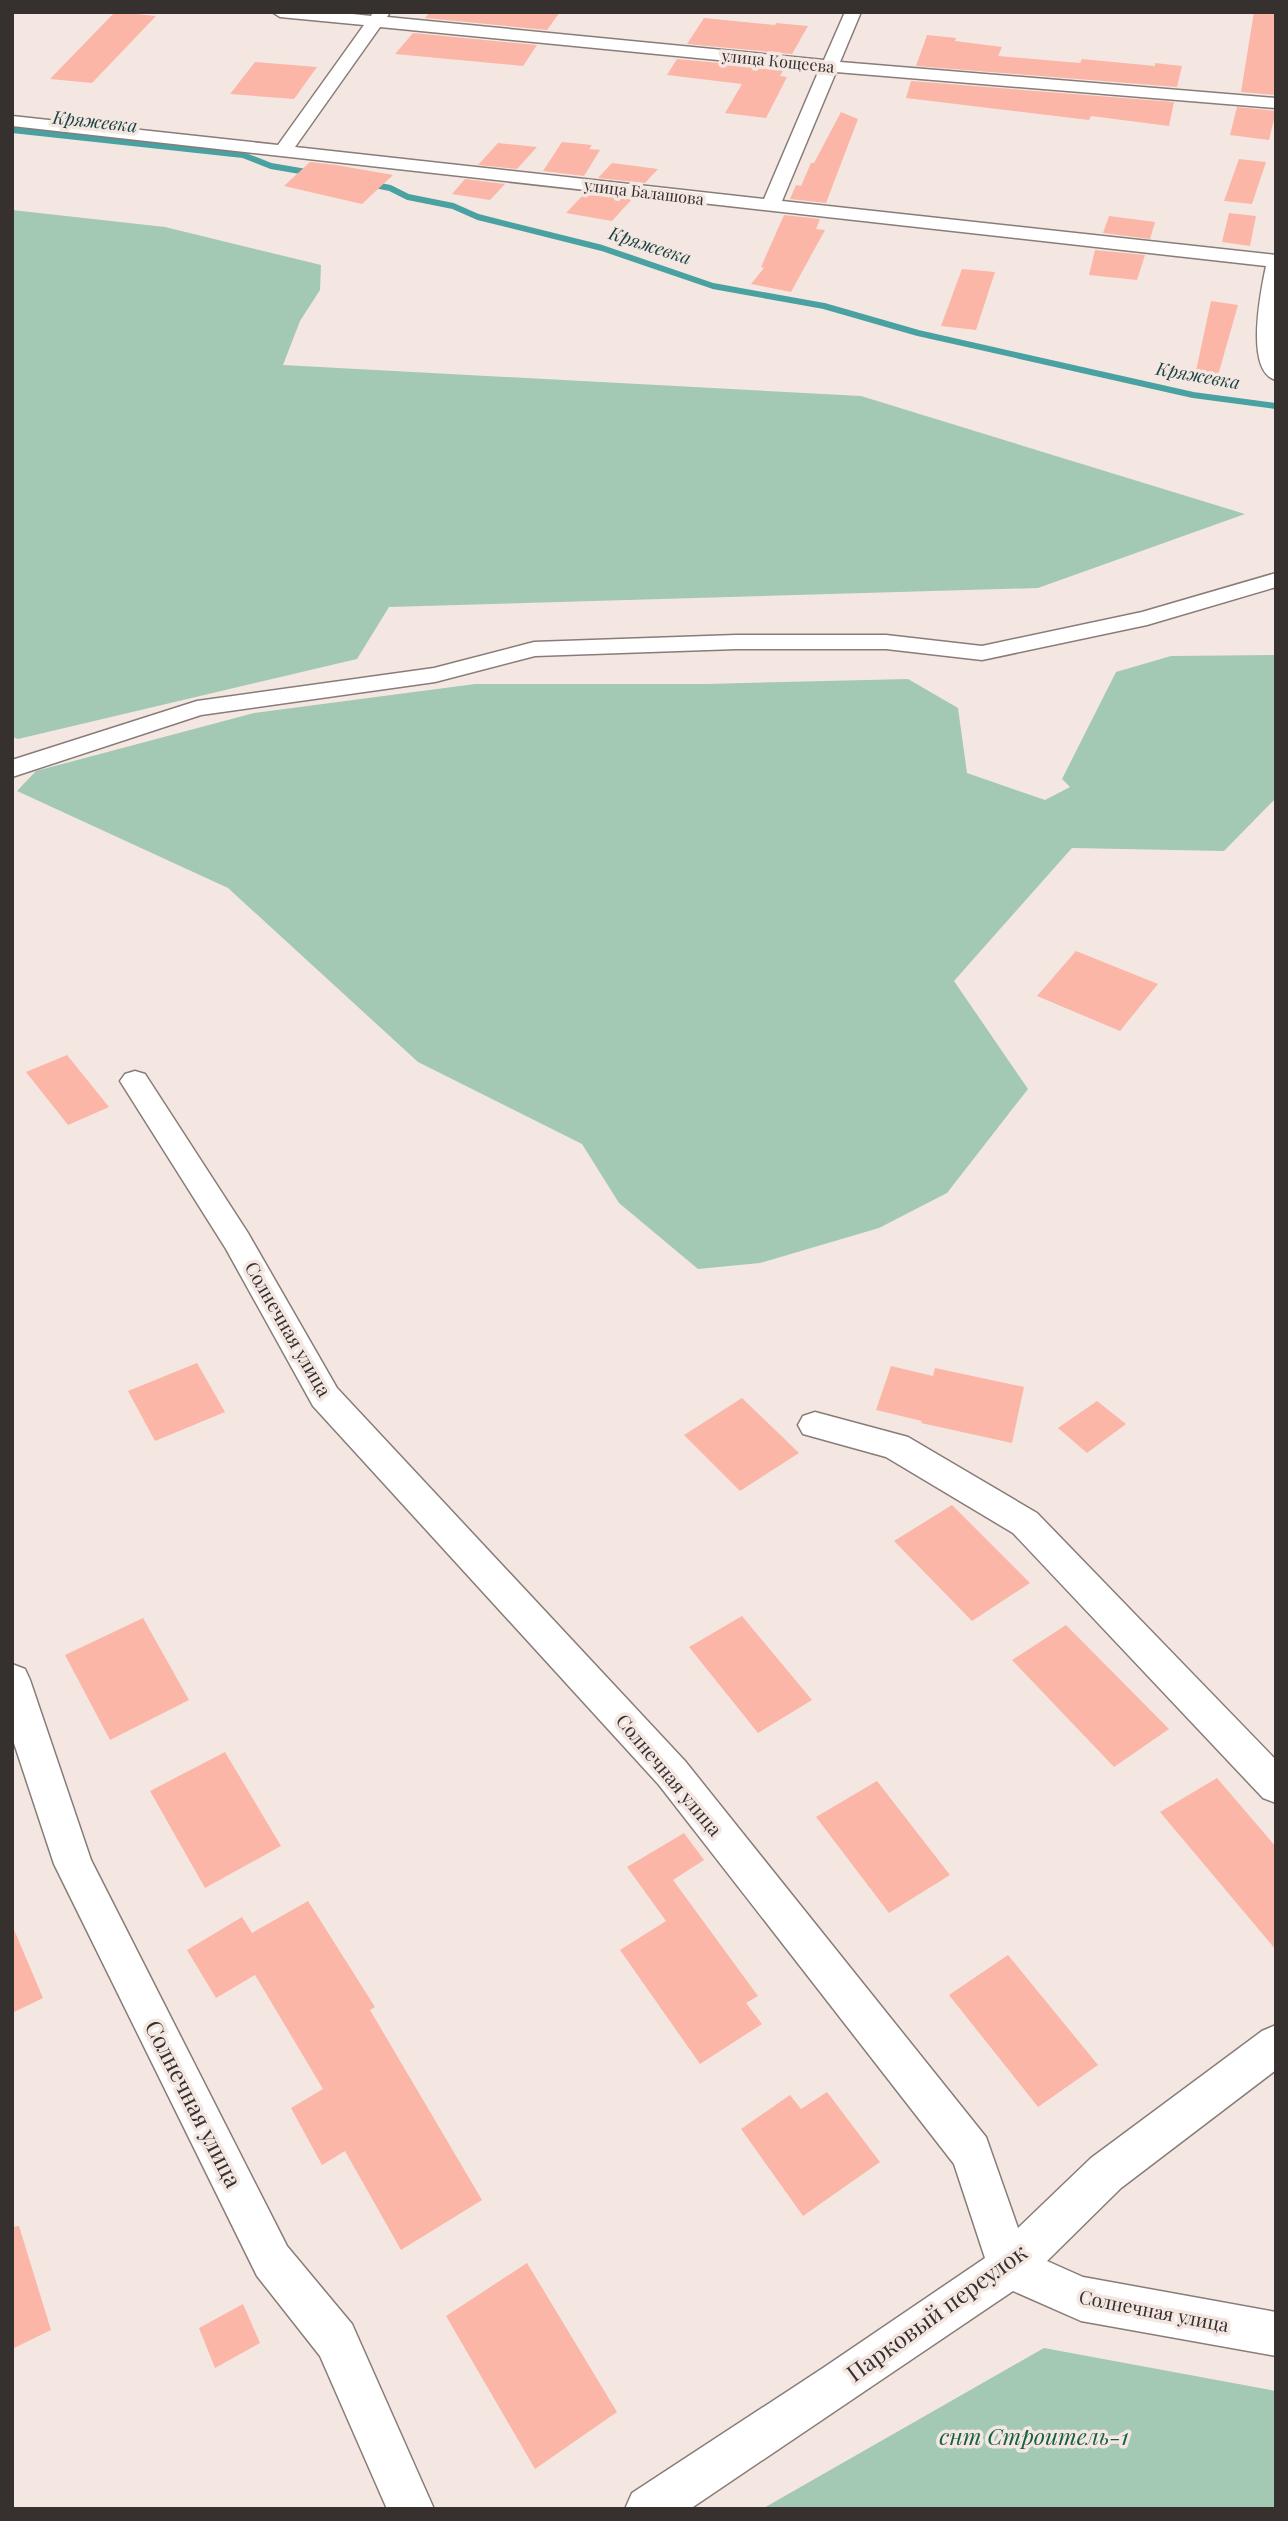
<svg xmlns="http://www.w3.org/2000/svg" width="1288" height="2521" font-family="'Playfair Display',serif">
<rect width="100%" height="100%" fill="#f4e7e2"/>
<g fill="#a3c9b4">
<path d="M12,210l153,17 156,38 -1,25 -20,31 -17,44 578,31 384,118 -207,74 -649,19 -32,52 -339,80 -6,-2z"/>
<path d="M1276,655v143l-52,53 -152,-3 -118,133 74,108 -81,104 -68,35 -119,35 -62,6 -79,-66 -37,-59 -164,-82 -190,-174 -211,-97 19,-20 218,-58 221,-29h231l202,-5 50,29 9,65 78,27 25,-13 -8,-8 54,-107 55,-16z"/>
<path d="M1044,2348l232,43v118h-514z"/>
</g>
<g fill="none" stroke-linecap="round" stroke-linejoin="round">
<g stroke="#4aa1a1" stroke-width="6">
<path d="M12,130l231,25 28,11 41,7"/>
<path d="M370,184l20,4 18,9 45,9 25,11 124,31 111,38 111,20 94,27 275,62 83,11"/>
</g>
</g>
<g fill="#fbb6a7">
<path d="M115,12l41,4 -64,67 -42,-4z"/>
<path d="M430,12h130l-13,18 -122,-12z"/>
<path d="M1254,12h22v83l-35,-3z"/>
<path d="M704,18l71,7 1,-2 32,3 -16,28 -105,-10z"/>
<path d="M413,33l124,12 -14,21 -128,-12z"/>
<path d="M927,35l29,3 -1,3 47,6 -4,9 82,7 2,-4 73,7v-3l27,3 -5,21 -261,-21z"/>
<path d="M677,59l107,10 -4,7 7,1 -21,41 -41,-5 17,-29 -75,-9z"/>
<path d="M255,62l62,5 -23,32 -64,-5z"/>
<path d="M911,81l263,21 -5,24 -78,-10 -2,4 -183,-22z"/>
<path d="M1237,107l39,4 -7,29 -39,-5z"/>
<path d="M841,112l17,7 -32,84 -36,-4 6,-14 5,1 10,-23h3z"/>
<path d="M562,142l30,3 -3,4 11,1 -16,26 -41,-5z"/>
<path d="M498,143l39,4 -20,22 -39,-4z"/>
<path d="M1239,159l27,3 -14,42 -28,-3z"/>
<path d="M310,162l26,3 57,10 -31,29 -78,-18z"/>
<path d="M612,163l46,6 -13,14 -47,-5z"/>
<path d="M465,179l40,5 -15,16 -38,-6z"/>
<path d="M585,193l48,5 -21,23 -46,-8z"/>
<path d="M1229,213l27,3 -6,30 -28,-4z"/>
<path d="M784,215l36,4 -4,10 9,1 -34,62 -40,-8 13,-16 -3,-1z"/>
<path d="M1109,216l46,6 -5,17 -47,-6z"/>
<path d="M1095,250l50,5 -8,25 -48,-5z"/>
<path d="M962,269l33,3 -19,58 -35,-4z"/>
<path d="M1211,301l27,4 -23,81 -21,-6z"/>
<path d="M1076,951l82,33 -38,47 -83,-35z"/>
<path d="M67,1055l42,52 -41,18 -42,-53z"/>
<path d="M197,1363l28,49 -70,29 -27,-50z"/>
<path d="M891,1366l42,10 2,-8 89,19 -12,56 -91,-20 1,-2 -46,-11z"/>
<path d="M742,1398l57,55 -59,38 -56,-56z"/>
<path d="M1097,1401l29,23 -39,29 -29,-25z"/>
<path d="M952,1505l78,78 -58,38 -78,-80z"/>
<path d="M742,1616l70,84 -54,33 -69,-86z"/>
<path d="M143,1618l46,82 -79,40 -45,-85z"/>
<path d="M1066,1625l103,104 -55,38 -102,-107z"/>
<path d="M225,1752l56,94 -76,42 -55,-97z"/>
<path d="M1217,1778l59,69v103l-116,-138z"/>
<path d="M877,1781l73,94 -61,38 -73,-96z"/>
<path d="M684,1833l20,27 -31,20 85,116 -12,7 16,21 -62,40 -80,-114 46,-29 -39,-54z"/>
<path d="M308,1901l67,106 -5,3 112,190 -81,50 -56,-99 -23,14 -31,-57 32,-19 -68,-114 -39,23 -29,-48 55,-33 10,16z"/>
<path d="M12,1925l31,73 -31,15z"/>
<path d="M1008,1955l90,110 -60,42 -89,-112z"/>
<path d="M827,2092l53,70 -77,54 -62,-87 49,-34 11,14z"/>
<path d="M19,2226l32,104 -39,19v-122z"/>
<path d="M527,2263l90,149 -82,57 -89,-153z"/>
<path d="M243,2304l17,39 -45,25 -16,-40z"/>
</g>
<g fill="none" stroke-linecap="round" stroke-linejoin="round">
<defs>
<g id="minor">
<path d="M272,12h62l37,4 2,-4h17l-3,5 437,43 21,-48h16l-21,50 436,36v10l-440,-36 -54,129 494,54v125c-32,-8 -15,-90 -10,-114l-1254,-140v-10l266,29 86,-120 -84,-8zM380,27l439,43 -55,129 -469,-52z"/>
<path d="M1276,573v14l-129,38 -165,35 -96,-11h-150l-201,7 -100,26 -234,33 -189,62v-17l185,-59 237,-33 100,-26 202,-7h150l96,11 160,-34z"/>
<path d="M135,1071l10,3 103,159 89,155 348,373 301,376 32,91 73,-70 171,-127 14,-6v45l-155,118 -74,73 36,16 193,35v44l-195,-35 -68,-30 -323,218h-65l7,-16 191,-125 162,-110 -31,-94 -295,-379 -346,-379 -87,-157 -106,-168 5,-7z"/>
<path d="M815,1412l93,25 129,76 239,247v43l-13,-5 -250,-265 -127,-76 -83,-23 -5,-9 5,-9z"/>
<path d="M12,1664l13,5 5,11 61,180 196,386 65,78 82,185h-47l-67,-153 -63,-80 -203,-412 -42,-127z"/>
</g>
</defs>
<use href="#minor" stroke="#887c78" stroke-width="3"/>
<use href="#minor" fill="#fff" fill-rule="evenodd"/>
</g>
<g text-anchor="middle" stroke-width="7" stroke-linejoin="round" paint-order="stroke">
<g font-size="16" fill="#36312f" stroke="#f4e7e2">
<text transform="translate(778 61) rotate(6)" y="6">улица Кощеева</text>
<text transform="translate(644 192) rotate(7)" y="6">улица Балашова</text>
</g>
<g font-size="18" font-style="italic" fill="#1b4344" stroke="#f4e7e2">
<text transform="translate(95 122) rotate(6)" y="6">Кряжевка</text>
<text transform="translate(650 246) rotate(18)" y="6">Кряжевка</text>
<text transform="translate(1198 376) rotate(10)" y="6">Кряжевка</text>
</g>
<g font-size="19" fill="#36312f" stroke="#f4e7e2">
<text transform="translate(288 1329) rotate(60)" y="7">Солнечная улица</text>
<text transform="translate(669 1775) rotate(50)" y="7">Солнечная улица</text>
<text transform="translate(1154 2311) rotate(11)" y="7">Солнечная улица</text>
</g>
<g font-size="23" fill="#36312f" stroke="#f4e7e2">
<text transform="translate(193 2104) rotate(63)" y="8">Солнечная улица</text>
<text transform="translate(937 2313) rotate(-36)" y="8">Парковый переулок</text>
</g>
<g font-size="23" font-style="italic" fill="#136142" stroke="#f4e7e2">
<text x="1034" y="2445">снт Строитель-1</text>
</g>
</g>
<rect width="1288" height="2521" fill="none" stroke="#36312f" stroke-width="28"/>
</svg>
